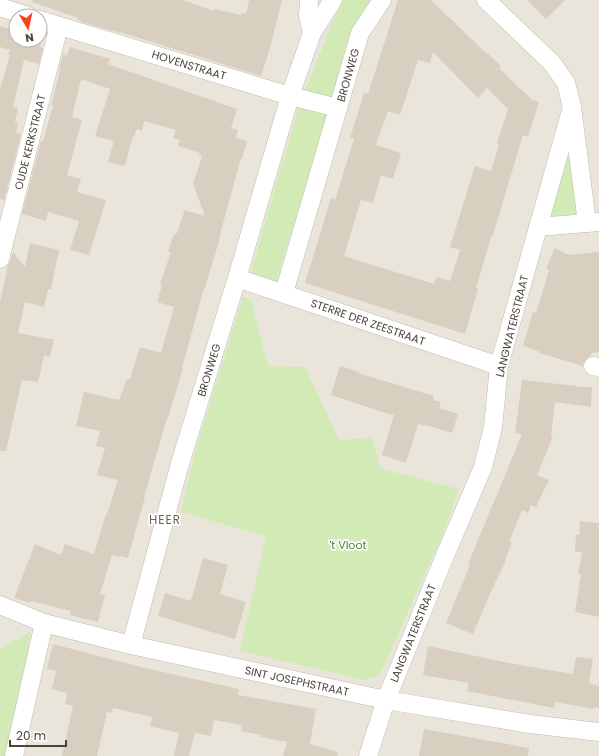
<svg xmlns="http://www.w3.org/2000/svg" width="599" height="756" font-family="Poppins,sans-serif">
<rect width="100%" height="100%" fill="#f6f3ec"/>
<path fill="#eae5da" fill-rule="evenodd" d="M0,0h599v756h-599zM16,16h24v24h-24z"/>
<g fill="#d2eab5">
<path d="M344,0h28l-44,113 -53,172 -22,-10 -1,-7 47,-162 34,-85z"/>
<path d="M571,117l12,103 -42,3z"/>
<path d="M243,297l8,3 17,66 37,1 34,73 33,-2 9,31 78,20 -18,49 -61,137 -15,5 -125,-29 26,-115 -85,-24 14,-60z"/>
<path d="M30,632c-4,42 -13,83 -22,124h-8v-107z"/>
</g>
<g fill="#d8cfc1" fill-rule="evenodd">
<path d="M33,0h150l31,11v-2l27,6 1,-2 4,1 3,-14h33l-12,48 -9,28 -141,-44v1l-38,-11v-1l-4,-1v-2l-46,-16z"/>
<path d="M398,0h33l56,54v-1l14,13 -2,2 33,32 7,2 -11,35 -5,-2 -30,100 -1,-1 -16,54 2,1 -13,45 -160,-51 26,-85 4,2 19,-61 -4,-1 14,-45 4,1zM433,52l45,46 9,-10 21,21 -11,34 2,1 -8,27 -16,-5 -25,81 10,3 -10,31 -13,-4 -3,7 -90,-28 17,-56 12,3 8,-28 12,4 8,-26 -25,-8 12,-34 12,4 18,-55 12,3z"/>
<path d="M527,0h38l-19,19z"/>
<path d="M0,26l16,5v9h24v-2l2,1 -2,8 3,1 -4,16 -15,-4 -11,47 5,1 -3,14 3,1 -2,10 5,1 -17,66 -4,-1v-110l10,-34h-2l2,-5 -10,-3z"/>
<path d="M70,47l40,12 -2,5 129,45 -6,19 7,2 -2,8 11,3 -5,18 -1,-1 -22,80h1l-15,50h-1l-22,80h1l-15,50h-1l-23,79h1l-17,61 -7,-2v1l-9,-2 -12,39 5,1 -7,27 -28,-7 1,-4 -40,-10 -1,2 -16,-5 21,-54 26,11 4,-11 29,10 12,-40h1l11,-34 -21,-5 8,-27 -9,-2 4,-15 -24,-5 8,-34 35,8 8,-21h3l10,-32 21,6 13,-46 -17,-5 5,-17 -2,-1 11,-32 -3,-1 6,-17 2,1 9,-25 20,6 -12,-32 9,-28 -3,-1 1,-2 -22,-7 2,-6 -7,-2 3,-8 -32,-9 -2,10 -5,-2 -6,13 -6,24 -17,-4 6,-21 -19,-5 15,-47 -29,-10 -9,38 10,3 -15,55 14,4 -4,13 29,8 -17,55 -19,-5 9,-29 -31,-9 -2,9 -24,-7 19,-73h2l10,-35h-2l9,-36h-1l4,-16 4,2z"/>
<path d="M30,243l29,7 -8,39h-3l-4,18 -19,-5 -7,31 26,5 10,1 -4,18 -6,-1 -6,26 -16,-2 -16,71h-6v-148l8,-38 2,-3 3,-10 12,15z"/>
<path d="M555,248l14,7 30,-3v100l-7,1 -2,3 -5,4 -2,4v2l-44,-13 1,-1 -17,-6 10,-34 3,1 13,-43 -3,-1z"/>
<path d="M340,366l19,6 -1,1 76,23 -1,4 8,2 -2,6 19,6 -6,19 -26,-8v1l-8,-2 -12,39 -24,-8 12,-40 -9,-2 -54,-18z"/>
<path d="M522,380l55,6v1h15l-1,20 -36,-5 -4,34 2,1 -16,38 12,5 -13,27 -5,-2 -3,8 -6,-3 -13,32 3,1 -7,17 1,1 -13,26 -20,47 -27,-11 24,-58 -2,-1 54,-130 -7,-1z"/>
<path d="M580,521l19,2v94l-24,-5 6,-37 -3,-1 4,-22h-7l1,-17h3z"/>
<path d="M203,558l25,7 -8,29 26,8 -11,37 -77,-23 7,-23 26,8z"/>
<path d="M53,644l88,23 98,22 -1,6 78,14 -6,35 28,8 -1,4h-54l4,-14 -27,-5 1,-2 -20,-4 1,-6 -28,-5 -3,16 -16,-3 -6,23h-15l5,-23 -29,-7 2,-9 -39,-9 -1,5 -5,-1 -10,44h-35l11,-50 -8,-2 2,-11 -15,-4 4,-18 -9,-2z"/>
<path d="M428,646l81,17 64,11 3,-17 17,2 -4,24 10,3v22l-5,-1v2l-39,-7 -1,6 -87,-17 2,-8 -46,-8z"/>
<path d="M424,729l105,19 -1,8h-109z"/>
</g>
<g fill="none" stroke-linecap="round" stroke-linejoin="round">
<defs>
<g id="minor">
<path d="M309,0l-1,15 4,18"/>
<path d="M486,0l66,63 14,20 6,24 15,116"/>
<path d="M0,7l28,9"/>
<path d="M40,20l250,76 48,12"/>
<path d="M538,227l61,-5"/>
<path d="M0,259l59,-233"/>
<path d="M237,278l262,88"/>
<path d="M284,293l76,-260 22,-33"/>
<path d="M593,366l6,1"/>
<path d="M0,605l44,18 87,22 255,55 144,24 69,8"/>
<path d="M131,645l48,-178 58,-189 53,-182 22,-63 21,-33"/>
<path d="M14,756l30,-133"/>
<path d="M368,756l18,-56 58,-142 39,-91 10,-40 6,-61 73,-259"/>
</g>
</defs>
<use href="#minor" stroke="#c2bbae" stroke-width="19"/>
<use href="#minor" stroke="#fff" stroke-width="18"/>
</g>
<g text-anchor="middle" stroke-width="3.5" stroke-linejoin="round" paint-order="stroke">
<g font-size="11" fill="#4b4439" stroke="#fff">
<text transform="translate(189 65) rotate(17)" y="4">HOVENSTRAAT</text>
<text transform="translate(348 75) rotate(-74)" y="4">BRONWEG</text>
<text transform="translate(30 142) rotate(-76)" y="4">OUDE KERKSTRAAT</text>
<text transform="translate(368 322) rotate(19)" y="4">STERRE DER ZEESTRAAT</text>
<text transform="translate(512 326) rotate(-76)" y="4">LANGWATERSTRAAT</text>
<text transform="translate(209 370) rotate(-73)" y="4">BRONWEG</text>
<text transform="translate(413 633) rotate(-68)" y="4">LANGWATERSTRAAT</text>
<text transform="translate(297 681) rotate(12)" y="4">SINT JOSEPHSTRAAT</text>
</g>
<g font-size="11" fill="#4a7f2a" stroke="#fff">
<text x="348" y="549">'t Vloot</text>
</g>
<g font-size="12" letter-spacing="1" fill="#6e6250" stroke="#fff">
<text x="165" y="524">HEER</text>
</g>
</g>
<g transform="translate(28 28) rotate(171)"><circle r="19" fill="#ffffff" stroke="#b7b4b0"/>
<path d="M0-3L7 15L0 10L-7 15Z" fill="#fc3f1d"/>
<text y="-6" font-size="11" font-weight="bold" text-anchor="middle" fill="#4b4439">N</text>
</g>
<path d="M10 740v6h56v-6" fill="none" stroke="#4b4439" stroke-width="2"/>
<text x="16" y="740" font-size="12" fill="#4b4439" stroke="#ffffff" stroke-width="3" paint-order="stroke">20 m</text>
</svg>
